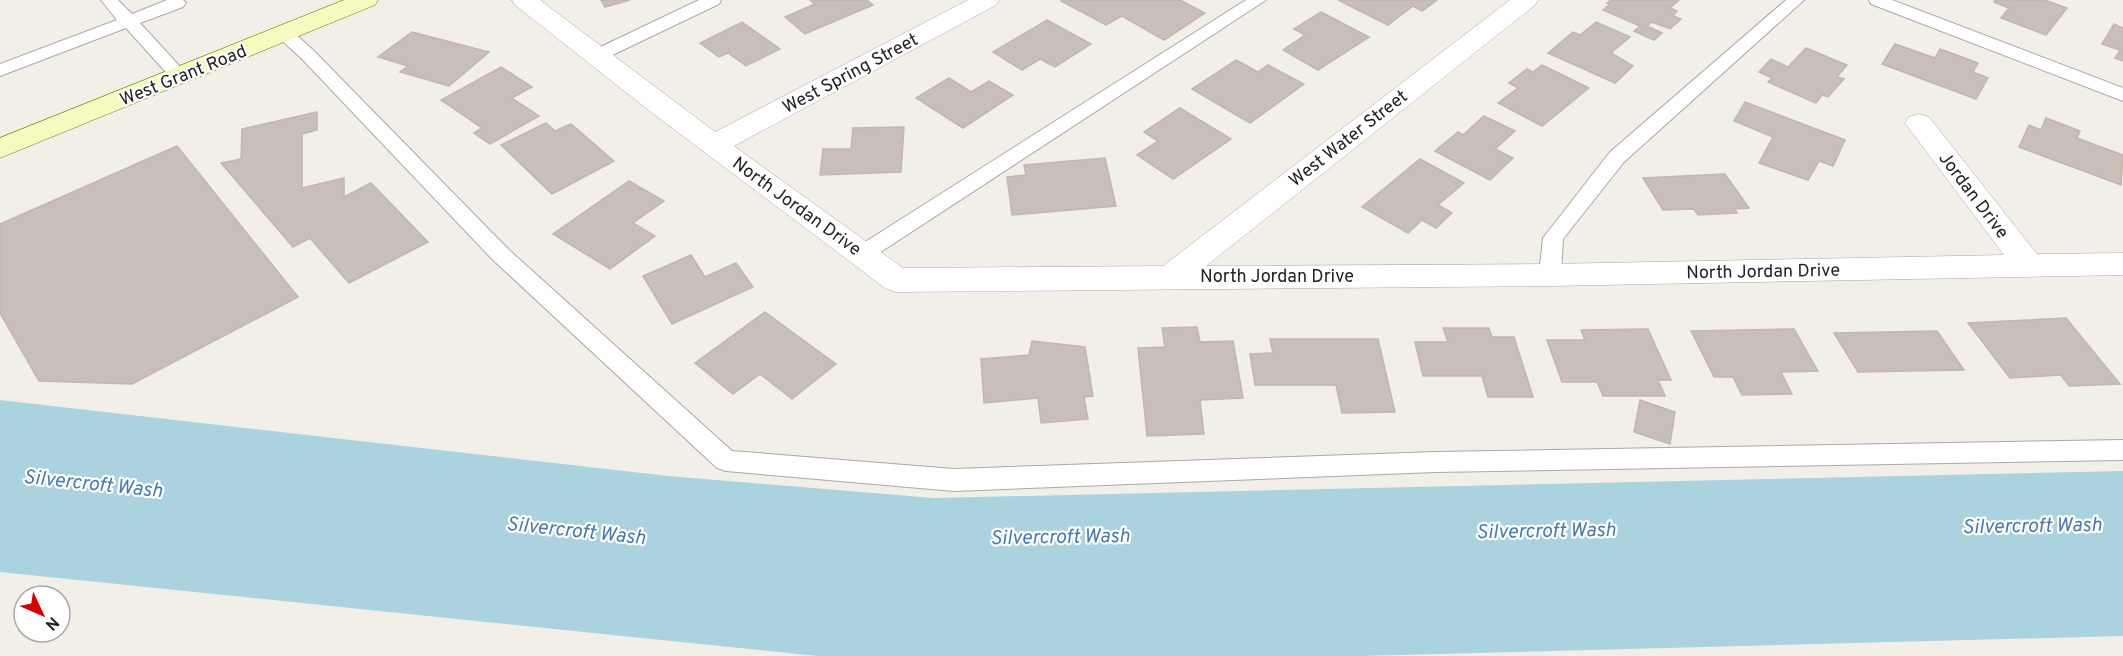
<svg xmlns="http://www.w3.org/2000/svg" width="2123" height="656" font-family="Overpass,sans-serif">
<rect width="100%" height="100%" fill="#f2efe9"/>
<path fill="#aad3df" d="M0,400l668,76 266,22 1189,-27v165l-762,20h-544l-817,-84z"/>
<g fill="#c7bfb8" stroke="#c4b6ab" stroke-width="1.5">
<path d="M601,0h29l-25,7z"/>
<path d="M810,0h57l6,5 -68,29 -20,-17 30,-13z"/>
<path d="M1063,0h117l25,13 -41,27 -42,-24 -16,9 -45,-24z"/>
<path d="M1338,0h99l-15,11 -9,-5 -25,19z"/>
<path d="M1611,0h68l-9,8 7,3 -4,5 8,3 -11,10 -18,-7 -5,4 15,7 -8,7 -20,-9 6,-5 -37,-16 7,-6 -3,-1z"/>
<path d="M1995,0h50l22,8 -21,27 -45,-17 8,-10 -15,-6z"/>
<path d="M1321,12l48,25 -51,33 -35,-20 22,-15 -11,-6z"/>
<path d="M1047,20l44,24 -36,23 -15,-8 -18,11 -29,-18z"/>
<path d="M742,22l38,27 -34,17 -18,-13 -9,4 -19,-14z"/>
<path d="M1596,22l34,15 -19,16 22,13 -18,17 -67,-30 25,-21 7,3z"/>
<path d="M2114,24l9,4v33l-8,-3 5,-8 -18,-6z"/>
<path d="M412,32l77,20 -40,34 -49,-14 8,-6 -30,-9z"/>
<path d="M1895,44l40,14 5,-9 38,14 -5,9 15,6 -12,21 -94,-35z"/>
<path d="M1806,48l41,17 -10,12 7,2 -16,18 -6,-2 -6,8 -48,-21 4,-4 -13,-6 12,-13 17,8z"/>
<path d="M1236,60l22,12 10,-7 36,19 -54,39 -58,-34z"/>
<path d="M1542,65l47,23 -47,38 -44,-23 20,-15 -9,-5 18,-14 6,3z"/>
<path d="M501,67l31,20 -20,11 27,18 -49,28 -16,-11 8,-5 -41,-28z"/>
<path d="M949,78l22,14 18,-11 24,14 -50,33 -47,-30z"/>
<path d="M1745,102l100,38 -12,26 -14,-5 -11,19 -49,-17 14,-26 -39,-16z"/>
<path d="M1180,108l51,31 -58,40 -36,-24 21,-14 -14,-9z"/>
<path d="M317,112v18l-15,4v54l42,-10v19l27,-14 57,59 -79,41 -39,-45 -17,9 -72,-84 20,-4 1,-30z"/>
<path d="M1484,116l31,15 -20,18 18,9 -23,22 -55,-29 23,-19 5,3z"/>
<path d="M2046,118l34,13 -3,7 46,17 -2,30 -102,-38 10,-22 12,5z"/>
<path d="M546,123l9,8 16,-7 43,37 -62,33 -51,-49z"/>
<path d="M904,127l-3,45 -81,3 3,-26h28l2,-21z"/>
<path d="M177,146l121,151 -166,87 -93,-3 -39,-68v-89z"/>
<path d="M1105,158l11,48 -104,9 -5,-38 19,-2 -2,-10z"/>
<path d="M1420,159l44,24 -26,22 14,8 -16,15 -14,-8 -14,13 -46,-26z"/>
<path d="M1725,174l24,34 -14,1 2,4 -39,2 -4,-6 -31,1 -20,-32z"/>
<path d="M629,181l35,20 -31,22 22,13 -45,33 -57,-35z"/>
<path d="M691,255l14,22 31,-14 17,24 -81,37 -29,-48z"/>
<path d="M765,312l71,52 -44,35 -32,-25 -27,20 -38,-31z"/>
<path d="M2066,318l54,66 -51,2 -8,-11 -51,3 -42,-55z"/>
<path d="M1197,327l3,15 33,-1 10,57 -43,2 4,34 -57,2 -9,-88 27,-1 -3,-19z"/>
<path d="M1443,328h46l3,9h22l19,60h-45l-6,-21h-59l-8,-34h33z"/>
<path d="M1648,329l23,51h-13l7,16h-62l-6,-14h-35l-15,-42h38l-4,-10z"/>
<path d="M1794,329l24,42 -37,1 11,22 -50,1 -9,-18h-19l-23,-46z"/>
<path d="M1937,331l27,39 -106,2 -24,-39z"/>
<path d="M1270,339h108l17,73 -53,1 -6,-28h-81l-5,-31 23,-1z"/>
<path d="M1032,341l53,6 8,49 -9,1 4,22 -47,4 -3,-25 -54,5 -3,-44 48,-4z"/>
<path d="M1640,400l35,12 -5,32 -36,-12z"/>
</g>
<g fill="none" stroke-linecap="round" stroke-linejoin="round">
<defs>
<g id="lane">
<path d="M101,0h17l14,14 35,-14h16l3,3 -3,4 -43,16 45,49 3,4 -3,4h-12l-47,-52 -126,48v-12l117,-44z"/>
<path d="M699,0h22l-2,4 -117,56h-12l-3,-4 3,-4z"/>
<path d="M1246,0h20l-396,259 -8,3 -8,-3 -3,-5 3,-5z"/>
<path d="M1786,0h18l-180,162 -61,77 -2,36 -3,6 -8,2 -8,-2 -3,-6 4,-37 67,-86z"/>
<path d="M1869,0h23l231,88v13l-252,-97z"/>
<path d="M284,28l6,1 24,22 194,198 224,202 222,18 481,-17 688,-12v20l-688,12 -481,19 -228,-20 -9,-3 -225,-209 -190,-200 -24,-22 -3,-4 3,-4z"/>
</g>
<path id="street" d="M512,0h28l175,132 253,-132h31l-3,5 -262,141 169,122 260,-2 347,-266h28l-3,5 -329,261 344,-2 454,-9 -99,-132 4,-6 10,-3 10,3 108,137 86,-1v22l-573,11 -654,6 -11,-4 -234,-176 -136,-107z"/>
<path id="secondary" d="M344,0h34l-3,5 -375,153v-20z"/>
</defs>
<use href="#lane" stroke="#a9a9a9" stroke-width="2"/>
<use href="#street" stroke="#a9a9a9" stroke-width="1"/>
<use href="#secondary" stroke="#707d05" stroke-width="1"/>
<use href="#lane" fill="#fff" fill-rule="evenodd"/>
<use href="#street" fill="#fff" fill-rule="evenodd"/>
<use href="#secondary" fill="#f7fabf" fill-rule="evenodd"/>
</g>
<g text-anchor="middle" stroke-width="4.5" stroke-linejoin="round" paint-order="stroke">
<g font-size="18" fill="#222" stroke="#fff">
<text transform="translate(850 73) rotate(-28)" y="6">West Spring Street</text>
<text transform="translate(183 75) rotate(-22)" y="6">West Grant Road</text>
<text transform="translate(1348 138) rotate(-38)" y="6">West Water Street</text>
<text transform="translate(1974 195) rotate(53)" y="6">Jordan Drive</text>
<text transform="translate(797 206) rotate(36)" y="6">North Jordan Drive</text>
<text transform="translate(1763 271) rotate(-1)" y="6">North Jordan Drive</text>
<text x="1277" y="282">North Jordan Drive</text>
</g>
<g font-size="20" font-style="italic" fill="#4a7aab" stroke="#fff">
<text transform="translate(93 483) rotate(6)" y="7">Silvercroft Wash</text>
<text transform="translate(2032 525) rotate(-1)" y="7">Silvercroft Wash</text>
<text transform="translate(576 530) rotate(6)" y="7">Silvercroft Wash</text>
<text transform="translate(1546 530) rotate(-1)" y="7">Silvercroft Wash</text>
<text transform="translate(1060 536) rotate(-1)" y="7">Silvercroft Wash</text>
</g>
</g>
<g transform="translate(42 614) rotate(134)"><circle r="28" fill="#ffffff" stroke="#a7a7a7" stroke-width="1.5"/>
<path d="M0-4.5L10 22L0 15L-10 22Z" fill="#d40000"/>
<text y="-9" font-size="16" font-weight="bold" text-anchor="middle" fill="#222222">N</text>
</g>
</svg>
